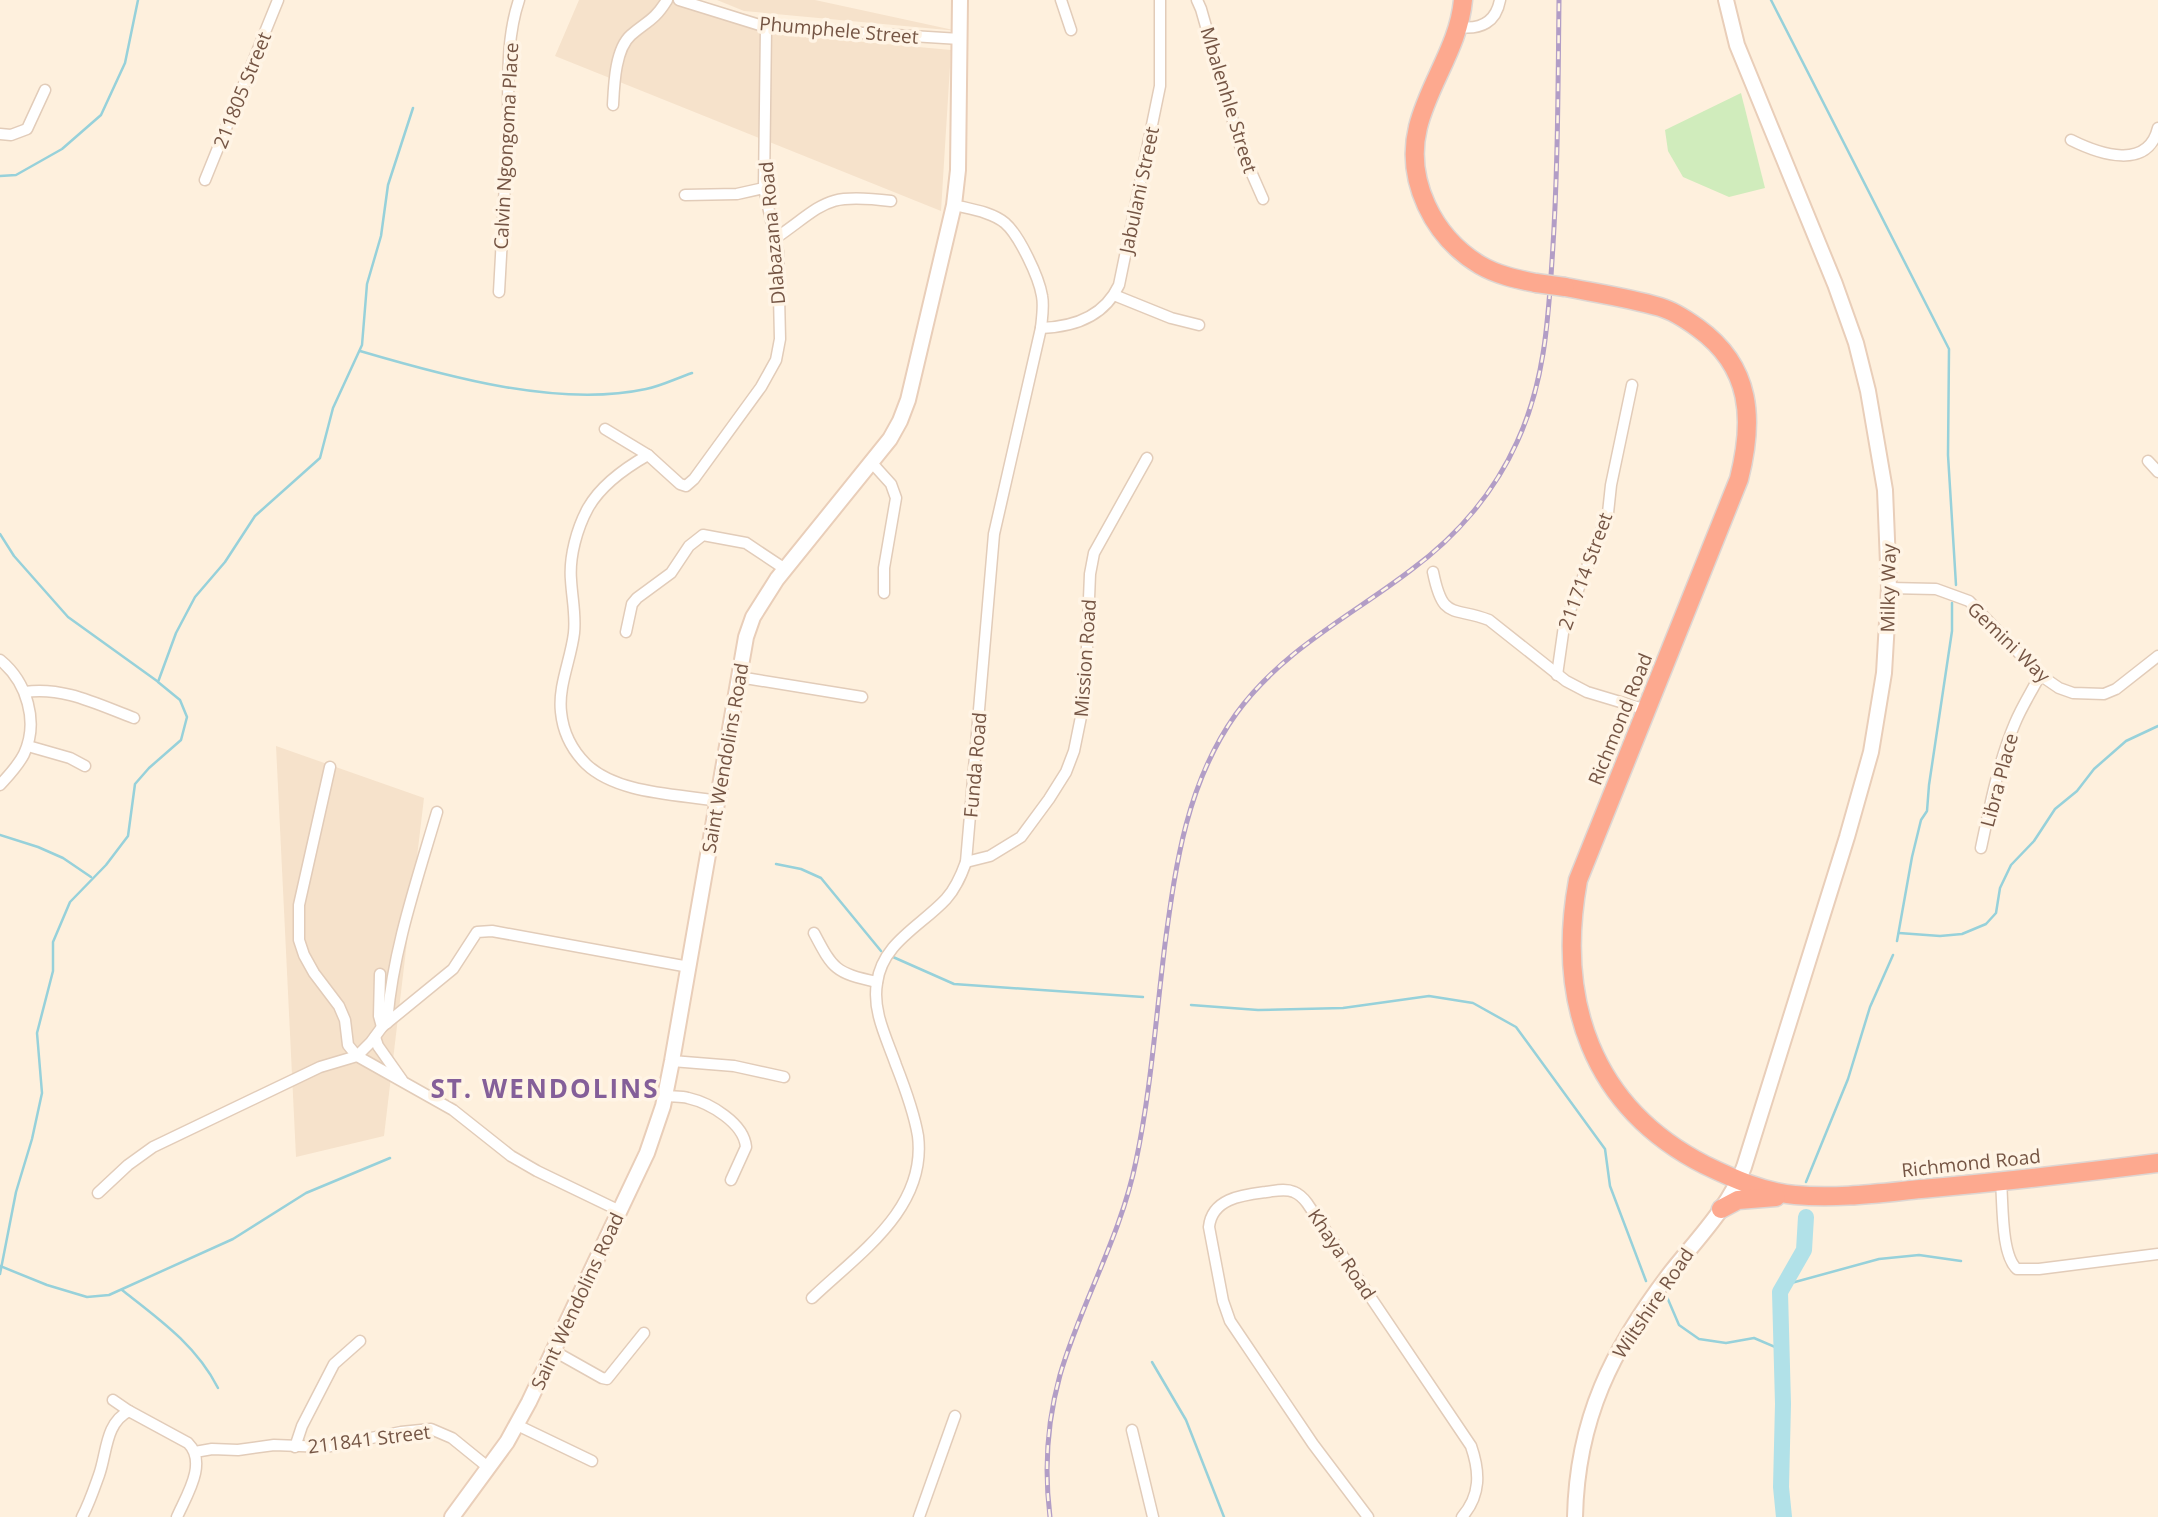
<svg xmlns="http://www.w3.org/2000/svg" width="2158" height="1517" font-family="'Open Sans',sans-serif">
<rect width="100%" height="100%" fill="#fef0dd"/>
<g fill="#f6e2cb">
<path d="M579,0h108l79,33 185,17 -10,161 -386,-155z"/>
<path d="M717,0h98l143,31 -214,-20z"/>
<path d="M276,746l148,52 -40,338 -88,21z"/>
</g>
<path fill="#d0ecbc" d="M1741,93l24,95 -36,9 -46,-20 -15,-26 -3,-21z"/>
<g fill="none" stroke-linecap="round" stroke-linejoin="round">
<g stroke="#97d1da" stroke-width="2.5">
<path d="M1771,0l178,349 -1,106 8,130"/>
<path d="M0,176l16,-1 46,-26 39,-34 24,-52 13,-63"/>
<path d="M360,351c85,25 198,57 286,38 15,-3 31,-11 46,-16"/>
<path d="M0,534l14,22 54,61 89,64"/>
<path d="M0,835l38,12 25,11 28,19"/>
<path d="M776,864l25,5 20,9 60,73"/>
<path d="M1899,933l41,3 22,-2 24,-10 10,-11 4,-25 11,-23 23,-24 21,-32 22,-18 17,-22 32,-28 32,-15"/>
<path d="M1897,941l15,-84 9,-37 6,-9 2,-26 23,-154v-28"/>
<path d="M893,957l61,27 189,13"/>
<path d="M1191,1005l67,5 85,-2 86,-12 44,7 43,24 89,122 5,37 36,95"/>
<path d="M1806,1182l42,-103 22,-72 23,-52"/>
<path d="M0,1266l47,19 40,12 22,-2 124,-56 73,-46 84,-35"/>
<path d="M0,1274l16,-82 16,-53 10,-46 -5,-60 16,-62v-29l17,-40 36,-37 22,-29 7,-52 14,-16 32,-28 6,-23 -7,-17 -22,-18 18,-49 19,-36 30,-35 30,-46 65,-58 13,-50 29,-63 5,-61 14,-48 7,-51 25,-77"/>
<path d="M1784,1285l95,-26 40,-4 42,6"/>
<path d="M122,1290c37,29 74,55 96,98"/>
<path d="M1667,1297l12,28 20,14 27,4 28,-5 26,11"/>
<path d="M1152,1362l34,58 38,97"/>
</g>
<path stroke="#b1e1e8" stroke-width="16" d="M1784,1517l-3,-30 2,-83 -3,-112 24,-42 2,-33"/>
<defs>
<g id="street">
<path d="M679,0l87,27 194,12"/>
<path d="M1061,0l10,30"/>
<path d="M1197,0l4,9 40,140 22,50"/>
<path d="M1459,27c22,3 37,-5 41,-27"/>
<path d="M613,105c1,-20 2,-56 18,-70 16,-14 23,-14 36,-35"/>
<path d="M0,134l11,1 16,-6 18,-39"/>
<path d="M2071,140c28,14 77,31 87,-12"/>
<path d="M205,180l73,-180"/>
<path d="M685,195l52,-1 27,-6"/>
<path d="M776,238c51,-36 49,-45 115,-37"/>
<path d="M499,292c3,-54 6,-108 9,-163 1,-43 -3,-87 11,-129"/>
<path d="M1114,295l57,23 28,7"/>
<path d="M1041,328c33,-1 63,-11 78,-43l41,-199v-86"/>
<path d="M605,429l43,26 32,29 6,2 8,-7 67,-92 15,-27 4,-21 -2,-87 -14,-64 2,-161"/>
<path d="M648,455c-23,13 -47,30 -60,53 -11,20 -19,49 -17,72 1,18 5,35 3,53 -3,26 -16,53 -13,79 2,20 11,38 25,52 31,30 91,30 132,37"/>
<path d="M2148,461l10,11"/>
<path d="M872,463l19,21 5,14 -12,70v25"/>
<path d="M1433,572c10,49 19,34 56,48l77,61 21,11 60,18"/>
<path d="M1889,588l47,1 33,12 71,74 19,13 14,5 31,1 12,-5 42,-33"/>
<path d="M626,632l6,-28 5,-6 34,-25 18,-27 14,-11 43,8 39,26"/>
<path d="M0,660c27,22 39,62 24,94 -6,12 -15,21 -24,31"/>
<path d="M1557,675l7,-49 44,-113 3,-28 21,-100"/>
<path d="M739,677l123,20"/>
<path d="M25,692c38,-6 74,13 109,26"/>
<path d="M28,746l42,12 15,8"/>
<path d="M330,767l-31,138v35l5,15 10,18 25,33 6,14 3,25 9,11 96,54 58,46 26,15 83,40"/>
<path d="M1981,848c9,-42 17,-85 34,-125 7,-17 17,-32 25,-48"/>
<path d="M966,862l24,-6 31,-19 28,-38 17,-27 8,-21 11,-54 5,-123 4,-21 53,-95"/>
<path d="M814,933c19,36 21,40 63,49"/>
<path d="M380,974l-1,42 3,11"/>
<path d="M387,1023c5,-70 30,-143 50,-211"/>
<path d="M375,1037l3,9 24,34"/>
<path d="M672,1061l62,5 50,11"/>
<path d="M666,1096c7,1 15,0 22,2 22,5 56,25 58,49l-15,33"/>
<path d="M2001,1182c2,22 0,73 16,87h22l119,-15"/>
<path d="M98,1193l30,-28 25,-18 167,-80 37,-11 14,-14 11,-15 71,-58 24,-37 15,-1 197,36"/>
<path d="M812,1298c46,-44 115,-89 106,-162 -4,-24 -13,-48 -22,-71 -9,-26 -24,-54 -19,-82 5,-40 44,-57 69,-84 10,-11 15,-23 20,-37l28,-328 47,-206c1,-10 3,-22 1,-32 -3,-19 -23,-61 -37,-73 -13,-11 -35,-14 -51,-18"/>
<path d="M554,1351l48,27 5,1 37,-46"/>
<path d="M113,1400l16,11 59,32c20,20 -2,53 -11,74"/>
<path d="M517,1425l75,36"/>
<path d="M1132,1430l21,87"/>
<path d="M295,1447l7,-21 32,-62 26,-23"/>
<path d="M195,1452l17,-3 26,1 36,-5 52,2 75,-15 30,-3 21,9 37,30"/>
<path d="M82,1517c7,-13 12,-28 17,-42 8,-22 6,-52 30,-64"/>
<path d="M919,1517l36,-101"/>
<path d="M1368,1517l-55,-73 -83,-123 -7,-20 -14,-74c3,-29 34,-32 57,-35 9,-1 19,-4 28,0 5,2 10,7 13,11l164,243c9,26 10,49 -9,71"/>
</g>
<g id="secondary">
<path d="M452,1517l55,-75 22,-40 118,-249 16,-47 9,-45 74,-424 7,-20 24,-38 113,-140 10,-18 8,-21 46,-195 4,-35 2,-170"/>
<path d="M1575,1517c2,-98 37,-168 96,-245 26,-33 58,-65 73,-105l103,-330 24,-85 13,-79 5,-85 -4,-98 -17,-99 -12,-48 -21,-59 -98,-239 -11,-45"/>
</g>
<g id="highway">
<path d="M1463,0c-4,46 -34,83 -45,127 -13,53 15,110 62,138 17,10 36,14 56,18"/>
<path d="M1565,287c31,6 65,11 95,20 14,4 27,13 38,21 54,39 56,92 41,151l-161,401c-22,120 13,227 127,285 29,14 58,27 90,30 42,4 85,-2 126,-6 80,-7 158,-16 237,-26"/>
<path d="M1721,1209l17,-9 38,-3"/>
</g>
</defs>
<use href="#street" stroke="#e2ccb9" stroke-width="13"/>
<use href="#secondary" stroke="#e9ceb9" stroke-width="18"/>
<use href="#highway" stroke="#ded6d2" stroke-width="21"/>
<use href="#street" stroke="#fff" stroke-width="10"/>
<use href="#secondary" stroke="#fff" stroke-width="14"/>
<use href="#highway" stroke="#fda98f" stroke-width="18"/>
<defs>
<path id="rail" d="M1050,1517c-6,-48 -3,-95 10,-142 21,-72 61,-139 76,-214 15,-71 20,-145 29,-217 11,-82 22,-161 71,-230 46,-64 115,-98 175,-144 45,-33 83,-77 106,-128 27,-58 31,-119 35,-181 6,-87 6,-174 7,-261"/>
</defs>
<use href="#rail" stroke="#b29dc6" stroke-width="5"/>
<use href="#rail" stroke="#fff4e5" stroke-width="2.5" stroke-dasharray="8" stroke-linecap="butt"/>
<defs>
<path id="highway-bridge" d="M1536,283l29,4"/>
</defs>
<use href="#highway-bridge" stroke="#ded6d2" stroke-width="21" stroke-linecap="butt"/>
<use href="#highway-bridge" stroke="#fda98f" stroke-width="18"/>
</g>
<g text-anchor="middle" stroke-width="7" stroke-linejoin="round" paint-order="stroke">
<g font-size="19" fill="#755544" stroke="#fff4e5">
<text transform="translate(839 30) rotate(5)" y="7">Phumphele Street</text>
<text transform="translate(242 90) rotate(-68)" y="7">211805 Street</text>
<text transform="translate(1229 100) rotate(73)" y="7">Mbalenhle Street</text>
<text transform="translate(506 146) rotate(-87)" y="7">Calvin Ngongoma Place</text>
<text transform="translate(1139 190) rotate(-78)" y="7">Jabulani Street</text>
<text transform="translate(772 233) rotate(-95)" y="7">Dlabazana Road</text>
<text transform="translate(1585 571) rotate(-70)" y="7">211714 Street</text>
<text transform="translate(1888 588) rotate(-89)" y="7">Milky Way</text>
<text transform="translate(2009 642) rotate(44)" y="7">Gemini Way</text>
<text transform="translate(1085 658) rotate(-86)" y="7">Mission Road</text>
<text transform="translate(1620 719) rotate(-68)" y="7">Richmond Road</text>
<text transform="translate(725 758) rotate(-80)" y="7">Saint Wendolins Road</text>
<text transform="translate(975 765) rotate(-85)" y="7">Funda Road</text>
<text transform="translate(1999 780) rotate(-75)" y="7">Libra Place</text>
<text transform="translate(1971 1163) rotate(-6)" y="7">Richmond Road</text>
<text transform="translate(1342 1254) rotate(56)" y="7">Khaya Road</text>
<text transform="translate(577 1301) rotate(-65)" y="7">Saint Wendolins Road</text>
<text transform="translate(1653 1303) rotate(-56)" y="7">Wiltshire Road</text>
<text transform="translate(369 1439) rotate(-7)" y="7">211841 Street</text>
</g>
<g font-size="26" font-weight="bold" letter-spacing="2" fill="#845f99" stroke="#fff4e5">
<text x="545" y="1098">ST. WENDOLINS</text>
</g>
</g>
</svg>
